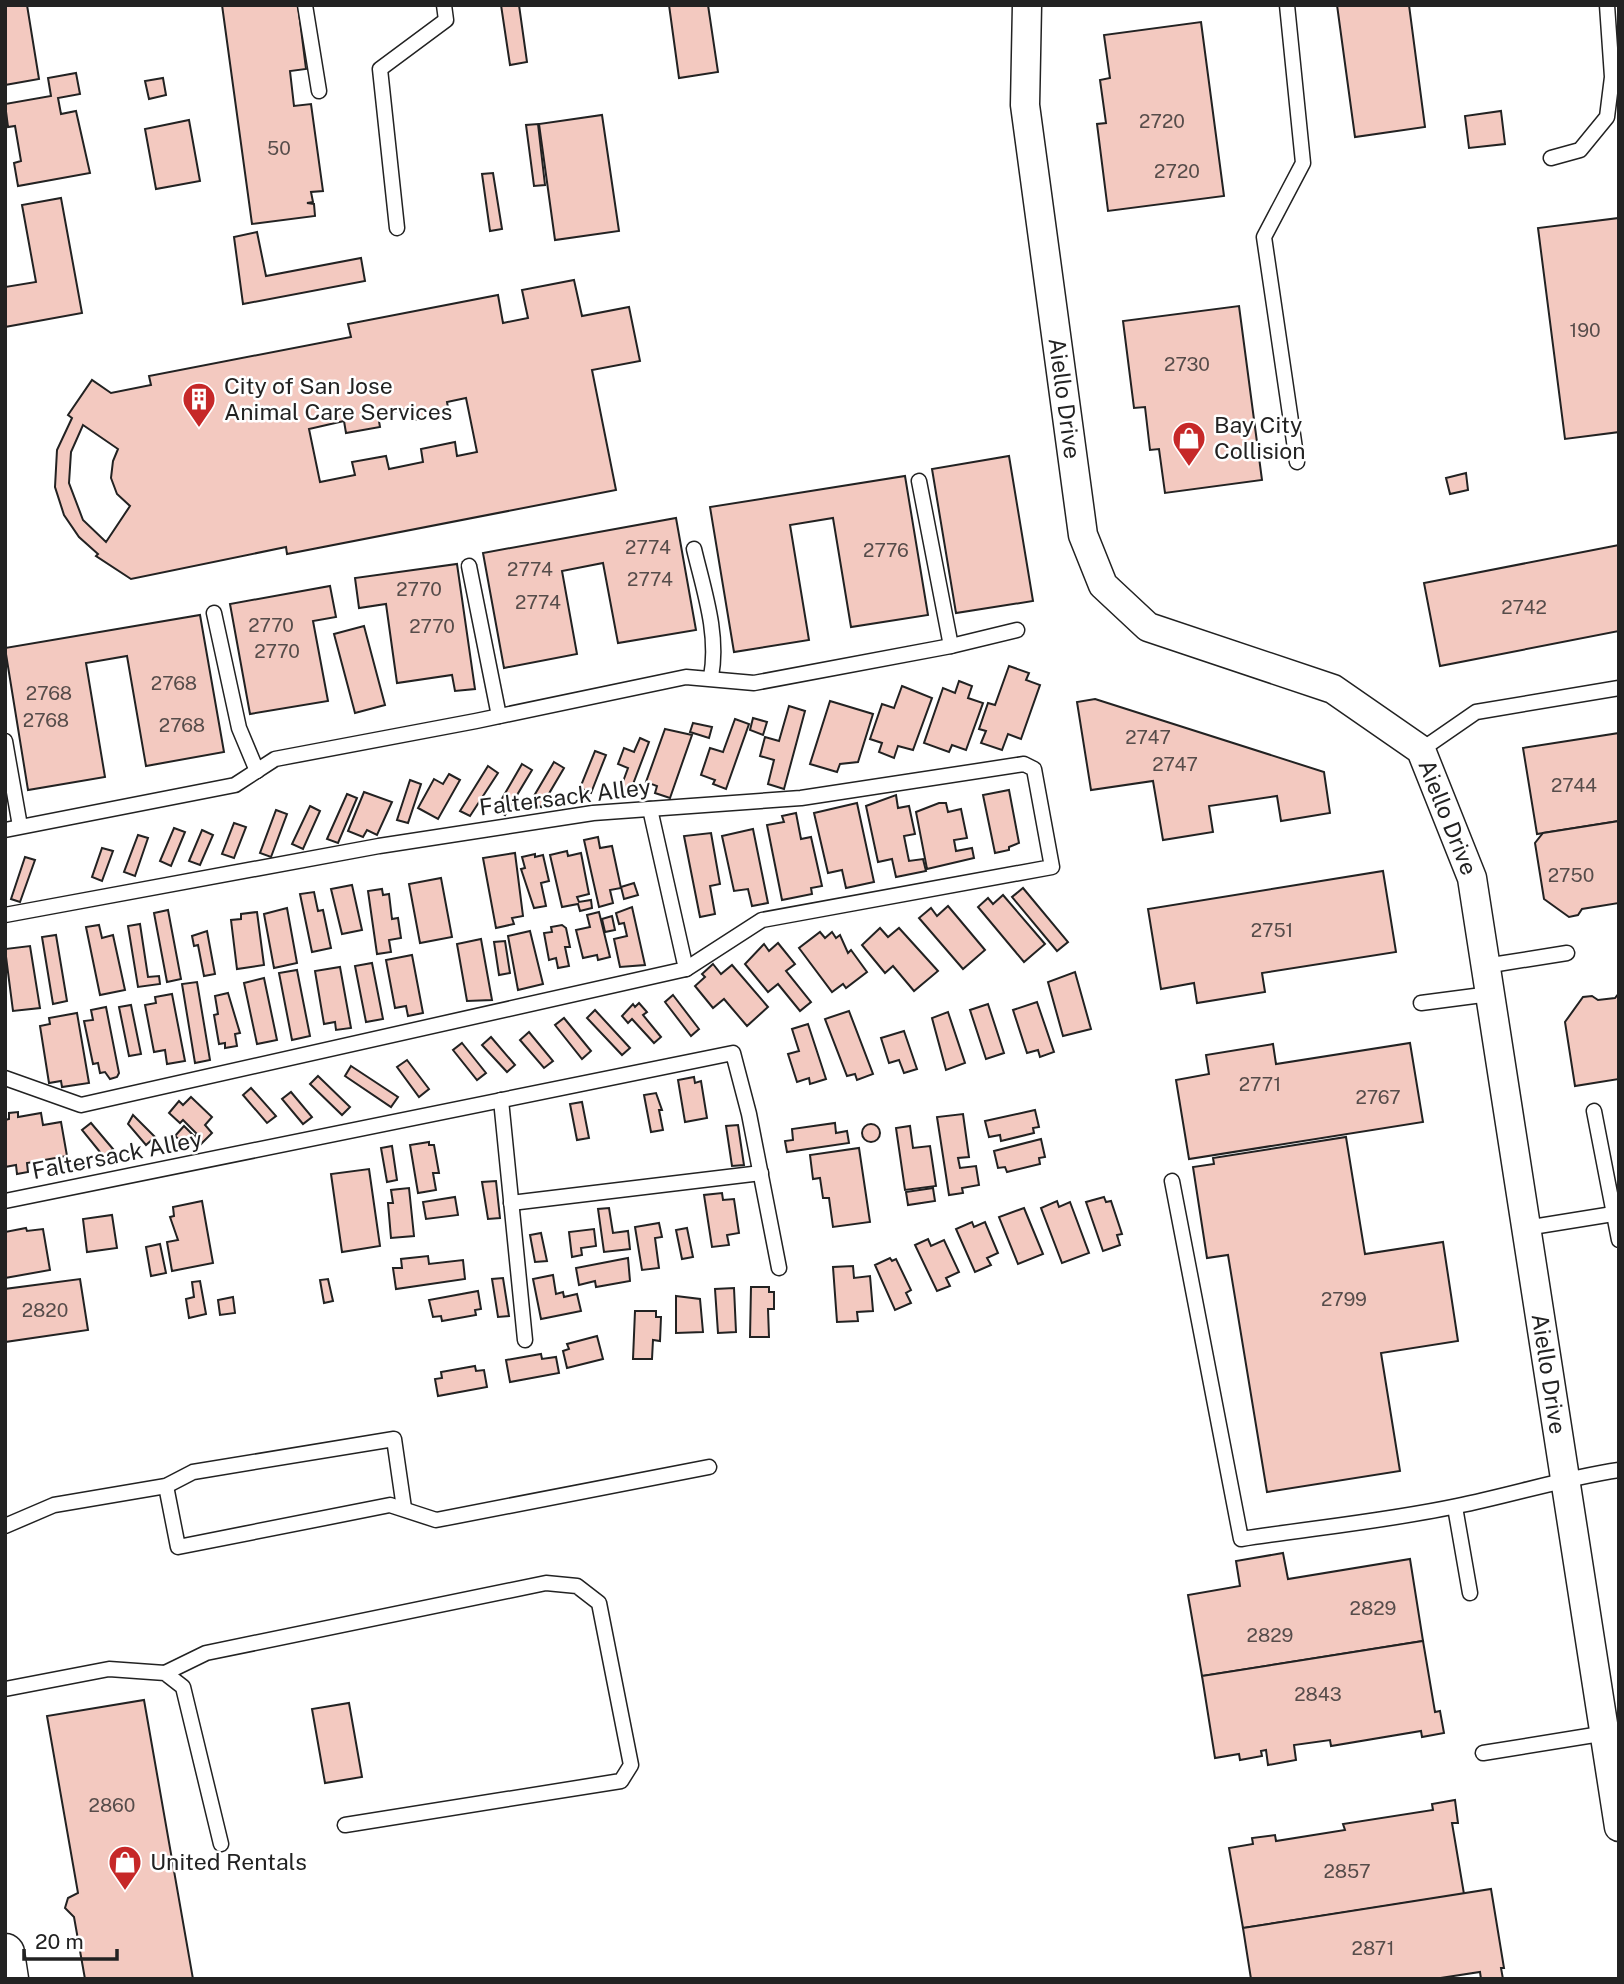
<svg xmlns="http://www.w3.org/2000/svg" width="1624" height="1984" font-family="'Public Sans',sans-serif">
<rect width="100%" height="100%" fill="#fff"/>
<g fill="#f3c9c0" stroke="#222" stroke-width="2" fill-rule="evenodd">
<path d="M5,5h22l12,74 -34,6z"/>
<path d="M222,5h76l8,64 -16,2 4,35 17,-2 12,87 -12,1 2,10 -6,1 7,1 1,12 -63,8z"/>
<path d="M501,5h18l8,57 -17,3z"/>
<path d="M669,5h39l10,67 -39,6z"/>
<path d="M1337,5h72l16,122 -70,10z"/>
<path d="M1201,22l23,174 -116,15 -11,-87 9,-1 -6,-43 10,-2 -6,-43z"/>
<path d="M76,73l4,21 -22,4 3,16 15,-3 14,62 -72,13 -4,-23 7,-2 -6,-35 -7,1 -3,-23 46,-8 -3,-18z"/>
<path d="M163,78l3,17 -17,4 -4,-18z"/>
<path d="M1501,111l4,33 -36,4 -4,-32z"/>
<path d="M602,115l17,116 -64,9 -16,-116z"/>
<path d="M189,120l11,61 -44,8 -11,-60z"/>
<path d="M538,124l7,61 -11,1 -8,-61z"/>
<path d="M493,173l9,56 -12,2 -8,-57z"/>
<path d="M61,198l21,115 -77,14v-40l31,-5 -14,-77z"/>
<path d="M1619,218v214l-54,7 -27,-211z"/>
<path d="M257,232l9,44 95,-18 4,23 -122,23 -9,-67z"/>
<path d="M574,280l8,36 47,-9 11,54 -48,9 24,120 -329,64 -1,-7 -155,32 -35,-23 2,-2 -19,-17 -15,-22 -9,-28 2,-37 15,-32 -4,-3 24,-35 19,13 40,-8 -2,-9 202,-39 -3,-13 150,-29 5,28 25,-5 -6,-28zM466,398l11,54 -20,4 -2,-14 -34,7 2,13 -34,7 -3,-13 -34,6 3,13 -35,7 -11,-53 35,-8 2,12 34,-6 -2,-12 34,-7 3,12 34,-7 -2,-11zM83,425l35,24 -5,12 -2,17 6,16 13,12 -24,36 -23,-22 -14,-37 2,-31z"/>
<path d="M1239,306l23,174 -97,13 -6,-44 -9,1 -5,-43 -11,1 -11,-87z"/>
<path d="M1009,456l24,145 -77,12 -24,-144z"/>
<path d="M1466,473l2,17 -18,4 -4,-16z"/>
<path d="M905,476l23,139 -77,12 -18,-109 -43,7 19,115 -75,12 -24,-145z"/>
<path d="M676,518l20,112 -78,13 -15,-80 -41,8 15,83 -73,14 -21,-115z"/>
<path d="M1619,545v86l-179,35 -16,-83z"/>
<path d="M457,564l18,125 -20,2 -3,-16 -55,8 -11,-79 -27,4 -4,-30z"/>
<path d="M330,586l6,31 -23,4 15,80 -78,13 -20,-110z"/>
<path d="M200,615l24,137 -78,14 -19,-110 -41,7 19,114 -77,13 -23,-142z"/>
<path d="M364,626l21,79 -30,8 -21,-79z"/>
<path d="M1009,666l20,7 -3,7 14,5 -19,54 -13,-5 -6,16 -21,-7 5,-12 -7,-2 9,-26 7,2z"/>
<path d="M959,681l13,5 -4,12 15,5 -17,47 -14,-5 -3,7 -25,-9 19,-55 12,5z"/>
<path d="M902,686l30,12 -19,52 -15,-4 -4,12 -15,-6 3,-9 -12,-4 12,-35 12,4z"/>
<path d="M1095,699l229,73 6,41 -49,8 -4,-25 -68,10 4,26 -50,8 -10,-59 -62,9 -14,-88z"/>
<path d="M830,701l43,13 -15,48 -18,2 -3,8 -27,-8z"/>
<path d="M789,706l16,5 -21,78 -16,-5 6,-24 -14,-4 5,-19 14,4z"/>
<path d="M753,718l14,4 -4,13 -13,-5z"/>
<path d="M735,719l14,5 -23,65 -13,-5 2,-4 -14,-5 9,-27 13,4z"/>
<path d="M693,723l19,4 -3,11 -19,-6z"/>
<path d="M665,729l27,6 -22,63 -15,-5 2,-7 -11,-4z"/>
<path d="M1619,733v88l-82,13 -14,-86z"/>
<path d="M640,738l9,4 -19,50 -9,-5 7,-19 -10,-4 6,-16 10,4z"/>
<path d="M595,751l11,4 -15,38 -11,-5z"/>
<path d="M554,762l10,6 -23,39 -10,-6z"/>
<path d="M522,764l10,6 -27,45 -9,-6z"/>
<path d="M488,766l10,7 -28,43 -10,-5z"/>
<path d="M449,774l11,6 -22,39 -20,-11 16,-29 9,5z"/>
<path d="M410,780l11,4 -13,39 -11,-3z"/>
<path d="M1009,790l10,53 -10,4v3l-14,3 -12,-58z"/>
<path d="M364,792l28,10 -15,33 -10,-5 -4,7 -15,-6z"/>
<path d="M347,794l10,4 -19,45 -11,-4z"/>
<path d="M896,795l2,13 11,-2 6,28 -11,2 5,25 14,-2 3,12 -30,6 -4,-18 -14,3 -12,-56z"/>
<path d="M857,803l17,79 -28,6 -4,-18 -14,3 -14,-60z"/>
<path d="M939,803h7l2,9 13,-3 6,29 -13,2 2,11 16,-3 2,10 -47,11 -11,-57z"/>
<path d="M310,806l10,5 -17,38 -11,-5z"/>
<path d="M276,810l11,4 -16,43 -11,-4z"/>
<path d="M796,813l5,26 10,-2 11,49 -11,2 1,6 -30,6 -15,-75 17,-3 -2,-6z"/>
<path d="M1619,821v82l-37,6 -4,6 -9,2 -25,-18 -9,-56 8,-10z"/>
<path d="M234,823l12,4 -12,31 -12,-4z"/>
<path d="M174,828l11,4 -14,34 -11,-5z"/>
<path d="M753,829l15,74 -16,3 -4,-17 -14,2 -12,-55z"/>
<path d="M202,830l11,5 -13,30 -11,-4z"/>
<path d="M711,833l9,51 -10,2 5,28 -15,3 -16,-81z"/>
<path d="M138,835l10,3 -13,38 -11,-4z"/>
<path d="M598,837l2,11 12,-2 9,42 -11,2 3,13 -14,4 -15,-67z"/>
<path d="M102,848l11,3 -11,30 -10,-4z"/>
<path d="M567,851l1,5 13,-3 8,41 -12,3 2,5 12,-2 1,8 -12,3 -2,-7 -16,3 -12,-52z"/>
<path d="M515,853l8,63 -11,2 2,6 -18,4 -13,-70z"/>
<path d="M535,854v3l8,-2 6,26 -8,2 5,23 -12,2 -13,-39 4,-1 -3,-11z"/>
<path d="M25,857l10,3 -15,42 -9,-3z"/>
<path d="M1383,871l13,81 -134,21 3,19 -68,11 -3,-20 -33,6 -13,-80z"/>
<path d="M441,878l11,59 -32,6 -11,-59z"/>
<path d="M634,883l4,12 -14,4 -3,-12z"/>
<path d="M352,885l10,45 -20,4 -11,-45z"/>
<path d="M1023,888l45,54 -11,9 -45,-54z"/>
<path d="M382,889l1,6 6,-1 3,25 6,-1 3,20 -12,2 2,12 -14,2 -9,-63z"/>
<path d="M314,892l4,19 5,-1 8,38 -19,4 -12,-58z"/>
<path d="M1003,895l42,49 -21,18 -46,-55 10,-9 5,6z"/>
<path d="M948,906l37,44 -22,19 -44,-51 12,-10 6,8z"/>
<path d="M632,907l13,58 -25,2 -6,-28 13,-3 -3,-13 -5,1 -3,-11z"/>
<path d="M287,908l10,55 -23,5 -10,-54z"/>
<path d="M168,910l13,69 -14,3 -13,-69z"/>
<path d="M257,912l7,53 -27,4 -6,-49 10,-1v-5z"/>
<path d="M599,912l11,45 -12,3 -1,-5 -14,3 -7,-28 14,-3 -3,-12z"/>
<path d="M612,916l3,14 -10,2 -3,-13z"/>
<path d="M140,924l8,53 11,-1 1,8 -22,3 -10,-61z"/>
<path d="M99,925l3,13 11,-3 12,55 -25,5 -14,-68z"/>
<path d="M562,925l4,3 4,19h-5l4,19 -11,2 -2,-10 -7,2 -5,-27 8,-1 -1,-5z"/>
<path d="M880,928l8,9 11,-9 39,43 -24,20 -21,-25 -8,7 -23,-28z"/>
<path d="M207,931l8,43 -11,2 -6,-31 -4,1 -2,-10z"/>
<path d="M530,931l13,53 -25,6 -10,-54z"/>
<path d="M820,932l5,6 7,-6 4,6 4,-3 8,18 3,-3 16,22 -21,16 -3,-4 -11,8 -33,-44z"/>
<path d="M56,935l11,66 -14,3 -11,-67z"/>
<path d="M481,939l11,61 -25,1 -10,-57z"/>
<path d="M505,941l5,32 -11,2 -5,-33z"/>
<path d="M778,943l17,21 -9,7 25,31 -11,9 -22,-27 -10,8 -23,-28 19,-20 5,7z"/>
<path d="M30,946l10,62 -27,3 -8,-62z"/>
<path d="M412,955l11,58 -15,3 -2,-10 -11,2 -9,-48z"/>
<path d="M372,963l11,56 -17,3 -11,-56z"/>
<path d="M713,964l8,10 11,-9 36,42 -21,19 -23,-27 -11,9 -18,-22 10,-9 -3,-3z"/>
<path d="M340,967l11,61 -15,2 -1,-8 -11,2 -9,-53z"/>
<path d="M297,970l13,66 -18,4 -13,-67z"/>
<path d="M1075,972l16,57 -28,7 -15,-54z"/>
<path d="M264,978l13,62 -20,4 -13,-61z"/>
<path d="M197,982l13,78 -15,3 -13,-79z"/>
<path d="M228,993l12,40 -5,1 2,12 -12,2v-5l-6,1 -5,-29 4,-1 -3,-18z"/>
<path d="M1619,993v86l-44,7 -10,-64 18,-25 9,-1 6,4 17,-2z"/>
<path d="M172,994l13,67 -18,3 -2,-14 -11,2 -9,-47 11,-2 -1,-6z"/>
<path d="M673,995l26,34 -8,7 -26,-34z"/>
<path d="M1037,1002l17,50 -14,5 -2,-7 -11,3 -14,-43z"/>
<path d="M639,1003l8,9 -4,3 18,22 -7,6 -22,-24 -4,4 -6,-7 11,-12 2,3z"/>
<path d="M988,1004l16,49 -18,6 -16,-49z"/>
<path d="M131,1005l10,49 -12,2 -10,-49z"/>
<path d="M106,1007l13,66 -2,4 -7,2 -5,-7 -5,1 -2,-10 -5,1 -9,-43 9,-1 -2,-10z"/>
<path d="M595,1010l35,38 -8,7 -35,-37z"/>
<path d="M849,1011l24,63 -16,6 -2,-6 -8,2 -22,-57z"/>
<path d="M948,1012l17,51 -19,7 -14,-52z"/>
<path d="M77,1013l12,70 -27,4 -1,-6 -12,2 -9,-57 10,-2 -1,-6z"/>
<path d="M564,1018l27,33 -9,8 -27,-34z"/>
<path d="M808,1024l18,55 -16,5 -1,-6 -12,4 -9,-28 11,-3 -7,-22z"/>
<path d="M904,1031l13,38 -13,4 -5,-13 -10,3 -8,-25z"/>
<path d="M529,1032l24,29 -9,7 -24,-28z"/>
<path d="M491,1037l24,28 -8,7 -25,-27z"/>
<path d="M462,1043l24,30 -9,7 -24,-30z"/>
<path d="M1410,1043l13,79 -234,37 -13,-79 33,-6 -3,-19 67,-11 3,20z"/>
<path d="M407,1060l22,29 -10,8 -22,-30z"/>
<path d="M351,1066l47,31 -7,10 -46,-31z"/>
<path d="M318,1076l32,31 -8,8 -32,-31z"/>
<path d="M694,1077l1,6 6,-2 6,37 -22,4 -7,-42z"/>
<path d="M251,1088l25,28 -9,7 -24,-28z"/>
<path d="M291,1092l21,25 -9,7 -21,-25z"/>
<path d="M656,1093l6,17h-3l4,20 -12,2 -7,-37z"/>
<path d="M191,1097l21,20 -7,8 7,8 -11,11 -7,-7 3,-3 -14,-14 -3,3 -11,-10 10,-12 4,4z"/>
<path d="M582,1102l7,36 -12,2 -7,-36z"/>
<path d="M1035,1110l4,17 -6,1 1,5 -33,8 -1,-6 -11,2 -4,-16z"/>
<path d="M18,1112v5l23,-4 2,12 18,-3 6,34 -40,7 1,9 -11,2 -1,-9 -11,2v-47l4,-1v-6z"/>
<path d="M963,1114l6,43 -11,1 2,10 16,-2 3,19 -17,3 1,5 -14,2 -12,-78z"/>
<path d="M133,1115l22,22 -9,8 -18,-21z"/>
<path d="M91,1123l22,26 -9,8 -22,-27z"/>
<path d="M835,1123l1,10 11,-2 2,12 -62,9 -2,-11 8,-1 -1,-11z"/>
<circle cx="871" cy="1133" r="9"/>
<path d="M738,1125l6,40 -12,1 -6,-40z"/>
<path d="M184,1126l9,9 -9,9 -9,-8z"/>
<path d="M910,1126l3,22 17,-2 6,40 -31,4 -9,-62z"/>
<path d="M1346,1137l19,117 78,-12 15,99 -77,12 19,118 -133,21 -39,-237 -21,3 -14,-91 21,-3 -1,-6z"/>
<path d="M1041,1139l4,18 -6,1 1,6 -33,8 -2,-5 -7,1 -4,-17z"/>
<path d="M429,1142v3h5l5,28h-6l3,17 -18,3 -8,-48z"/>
<path d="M392,1146l5,34 -10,2 -6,-34z"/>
<path d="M859,1148l11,74 -37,5 -4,-29h-6l-3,-20 -7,1 -3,-24z"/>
<path d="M369,1169l11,77 -38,6 -11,-78z"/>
<path d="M496,1181l4,37 -12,1 -6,-37z"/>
<path d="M409,1188l5,48 -23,2 -3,-35h5l-2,-13z"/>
<path d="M933,1188l2,13 -27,4 -2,-13z"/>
<path d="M722,1193l1,7 11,-1 5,34 -12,2 2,10 -17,2 -8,-52z"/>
<path d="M455,1197l3,18 -32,4 -3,-17z"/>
<path d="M1104,1197l2,5 5,-1 11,33 -5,1 3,10 -17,6 -17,-49z"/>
<path d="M202,1201l11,62 -41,8 -5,-29 11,-2 -8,-23 4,-1 -1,-9z"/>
<path d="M1057,1201l2,6 11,-5 19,51 -27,10 -21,-55z"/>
<path d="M609,1208l4,25 15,-2 2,18 -26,3 -6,-43z"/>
<path d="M1024,1208l19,46 -25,10 -19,-47z"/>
<path d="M112,1215l5,33 -30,4 -4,-33z"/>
<path d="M972,1222l2,5 11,-5 13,31 -11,5 4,7 -16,7 -19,-43z"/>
<path d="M659,1223l3,14 -7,1 4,30 -17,2 -7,-43z"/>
<path d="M26,1228l1,3 16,-2 7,41 -45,8v-46z"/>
<path d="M687,1228l6,29 -11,2 -6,-29z"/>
<path d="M594,1229l2,17 -15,2 1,7 -10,2 -3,-25z"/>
<path d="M541,1233l6,28 -12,1 -5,-27z"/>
<path d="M928,1239l3,7 13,-6 15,32 -13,6 4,8 -13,5 -22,-46z"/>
<path d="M160,1244l6,29 -15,3 -5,-29z"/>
<path d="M428,1256l1,8 34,-4 2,19 -69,10 -3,-21h9l-1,-9z"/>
<path d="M628,1258l2,23 -34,6 -1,-6 -16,4 -3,-17z"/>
<path d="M890,1258l2,3 4,-2 15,31 -5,3 5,10 -16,7 -20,-45z"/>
<path d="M853,1266l1,12 16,-2 3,35 -16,1 1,9 -21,1 -4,-55z"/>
<path d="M553,1275l3,19 7,-2 1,5 13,-3 4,17 -40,8 -8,-40z"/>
<path d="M503,1278l6,38 -11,1 -6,-38z"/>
<path d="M80,1279l8,51 -83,12v-53z"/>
<path d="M328,1279l5,22 -9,2 -4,-23z"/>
<path d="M200,1281l6,33 -17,4 -3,-19 8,-2 -2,-15z"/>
<path d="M751,1287h18v5h5v17h-6l1,28h-19z"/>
<path d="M734,1288l2,44 -18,1 -3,-44z"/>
<path d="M478,1291l3,18 -6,1 1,5 -34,6 -1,-5 -8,1 -4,-17z"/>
<path d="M676,1296l24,3 3,33 -27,1z"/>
<path d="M233,1297l2,16 -15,2 -2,-15z"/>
<path d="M635,1311h21v6h5l-1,24 -7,-1 -1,19h-19z"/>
<path d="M597,1336l6,23 -36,9 -4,-17 6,-2 -2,-5z"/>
<path d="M541,1354l1,5 14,-2 3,16 -49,9 -4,-22z"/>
<path d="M475,1366l1,5 8,-1 3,17 -49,9 -3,-17 7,-1 -1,-6z"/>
<path d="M1283,1553l5,26 122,-20 13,82 -221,35 -14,-81 52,-9 -4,-25z"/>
<path d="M1423,1641l12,71 5,-1 4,22 -22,4 -1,-6 -90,15 -1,-6 -36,5 2,15 -28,5 -2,-15 -5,1 1,5 -22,4 -1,-6 -24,4 -13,-82z"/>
<path d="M144,1700l49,279h-108l-11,-62 -9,-9 3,-10 10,-5 -31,-177z"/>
<path d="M349,1703l13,74 -37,6 -13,-74z"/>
<path d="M1455,1800l3,23h-6l12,71 -221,34 -14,-80 24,-4 -1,-6 23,-3 1,6 69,-11 -2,-6 90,-14 -1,-6z"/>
<path d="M1491,1889l13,79h-3l2,11h-22l-1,-7 -46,7h-183l-8,-51z"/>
</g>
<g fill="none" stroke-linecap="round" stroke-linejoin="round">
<defs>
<g id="lane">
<path d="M305,5l14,86"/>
<path d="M1287,5l16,158 -39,74 33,225"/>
<path d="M1551,158l29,-8 27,-33 5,-40 -5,-72"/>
<path d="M397,228l-17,-159 66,-49 -2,-15"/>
<path d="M919,481l32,165"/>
<path d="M694,549c10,42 25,85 17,128"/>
<path d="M469,566l30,150"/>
<path d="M214,613l25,115 18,43"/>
<path d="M5,741l15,85"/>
<path d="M1421,750l55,-38 143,-24"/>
<path d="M5,830l230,-45 40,-26 201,-38 210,-44 68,6 197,-37 66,-16"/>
<path d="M5,915l374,-69 214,-33 208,-15 223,-34 10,5 18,98 -290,53 -76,49"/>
<path d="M1485,966l82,-13"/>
<path d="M1421,1003l69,-9"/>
<path d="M5,1078l76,27 605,-136 -36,-160"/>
<path d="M501,1100l24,240"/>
<path d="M1594,1111l25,129"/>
<path d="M1172,1181l69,358c72,-11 145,-18 216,-33 55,-11 107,-28 162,-36"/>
<path d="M5,1201l728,-148 16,61 30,154"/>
<path d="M511,1203l250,-30"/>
<path d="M1526,1228l93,-15"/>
<path d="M166,1486l12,61 212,-42 46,15 273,-53"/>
<path d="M1455,1507l15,86"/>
<path d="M5,1526l49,-21 112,-19 27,-14 201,-33 10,69"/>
<path d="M165,1673l41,-20 340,-70 31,3 22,17 32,162 -10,16 -276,44"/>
<path d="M5,1689l104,-20 56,4 18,14 38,157"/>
<path d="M1483,1753l136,-22"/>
</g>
<g id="street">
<path id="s1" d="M1027,5l-2,100 58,430 20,50 45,42 185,62 88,61 51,128 147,949"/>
</g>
<path id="primary" d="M5,1953l4,26"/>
</defs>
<use href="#lane" stroke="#222" stroke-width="17"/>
<use href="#street" stroke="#222" stroke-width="31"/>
<use href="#primary" stroke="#222" stroke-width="41"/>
<use href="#lane" stroke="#fff" stroke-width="14"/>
<use href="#street" stroke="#fff" stroke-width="28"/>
<use href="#primary" stroke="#fff" stroke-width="38"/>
</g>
<defs>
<symbol id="building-pin" viewBox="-11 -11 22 30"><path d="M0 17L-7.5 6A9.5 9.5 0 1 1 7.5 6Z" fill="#c62828" stroke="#fff"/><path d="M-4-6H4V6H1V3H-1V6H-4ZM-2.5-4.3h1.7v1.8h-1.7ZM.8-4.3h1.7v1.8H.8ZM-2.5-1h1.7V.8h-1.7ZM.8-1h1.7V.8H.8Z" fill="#fff"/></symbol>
<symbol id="shop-pin" viewBox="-11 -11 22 30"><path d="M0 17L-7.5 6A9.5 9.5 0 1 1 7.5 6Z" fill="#c62828" stroke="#fff"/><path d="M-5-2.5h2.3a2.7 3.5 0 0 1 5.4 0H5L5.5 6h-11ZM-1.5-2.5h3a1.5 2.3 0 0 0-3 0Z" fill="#fff"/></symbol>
</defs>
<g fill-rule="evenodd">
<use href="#building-pin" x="180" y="380" width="38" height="52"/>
<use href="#shop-pin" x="1170" y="419" width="38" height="52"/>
<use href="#shop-pin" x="106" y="1843" width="38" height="52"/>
</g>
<g text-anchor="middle" stroke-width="5" stroke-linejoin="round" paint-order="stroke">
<g font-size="19" fill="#564c4a">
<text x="1162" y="128">2720</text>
<text x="279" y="155">50</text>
<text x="1177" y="178">2720</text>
<text x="1585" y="337">190</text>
<text x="1187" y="371">2730</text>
<text x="648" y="554">2774</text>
<text x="886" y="557">2776</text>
<text x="530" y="576">2774</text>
<text x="650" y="586">2774</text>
<text x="419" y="596">2770</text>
<text x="538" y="609">2774</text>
<text x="1524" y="614">2742</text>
<text x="271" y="632">2770</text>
<text x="432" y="633">2770</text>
<text x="277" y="658">2770</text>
<text x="174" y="690">2768</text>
<text x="49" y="700">2768</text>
<text x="46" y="727">2768</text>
<text x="182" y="732">2768</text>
<text x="1148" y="744">2747</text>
<text x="1175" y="771">2747</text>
<text x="1574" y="792">2744</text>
<text x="1571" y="882">2750</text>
<text x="1272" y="937">2751</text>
<text x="1260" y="1091">2771</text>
<text x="1378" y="1104">2767</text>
<text x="1344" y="1306">2799</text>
<text x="45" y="1317">2820</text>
<text x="1373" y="1615">2829</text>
<text x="1270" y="1642">2829</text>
<text x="1318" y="1701">2843</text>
<text x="112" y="1812">2860</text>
<text x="1347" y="1878">2857</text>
<text x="1373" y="1955">2871</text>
</g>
<g font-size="23" fill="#222" stroke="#fff" text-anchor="start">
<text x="224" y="394">City of San Jose<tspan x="224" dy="26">Animal Care Services</tspan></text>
<text x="1214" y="433">Bay City<tspan x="1214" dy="26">Collision</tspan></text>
<text x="150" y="1870">United Rentals</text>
</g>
<g font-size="23" fill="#222" stroke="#fff">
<text dy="8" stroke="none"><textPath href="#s1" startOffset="396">Aiello Drive</textPath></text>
<text transform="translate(565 797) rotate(-7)" y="8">Faltersack Alley</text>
<text dy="8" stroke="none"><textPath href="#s1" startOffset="1024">Aiello Drive</textPath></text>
<text transform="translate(117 1155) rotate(-11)" y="8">Faltersack Alley</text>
<text dy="8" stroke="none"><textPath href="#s1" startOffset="1591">Aiello Drive</textPath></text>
</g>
</g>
<rect width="1624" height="1984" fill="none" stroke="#222222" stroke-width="14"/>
<path d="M24 1949v10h93v-10" fill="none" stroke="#222222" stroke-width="3.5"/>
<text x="35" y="1949" font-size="21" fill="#222222" stroke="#ffffff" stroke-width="5" paint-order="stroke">20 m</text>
</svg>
